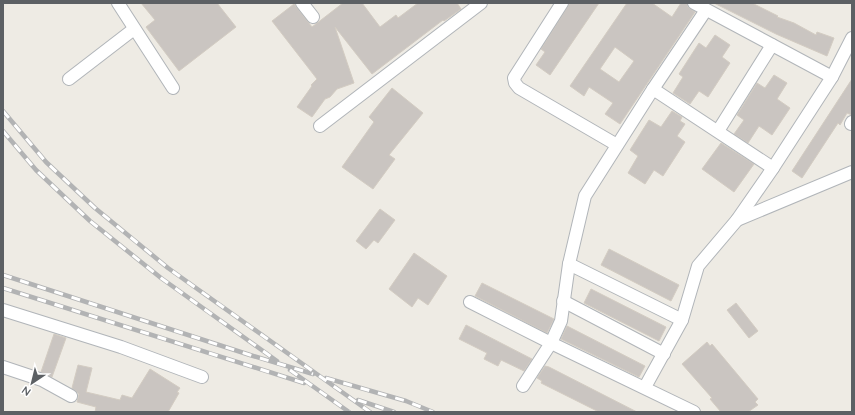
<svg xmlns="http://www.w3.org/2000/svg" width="855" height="415" font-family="Quicksand,sans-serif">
<rect width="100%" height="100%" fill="#eeebe4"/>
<g fill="#cac5c1" stroke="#d3ccc2" fill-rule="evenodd">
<path d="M141,3h76l19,24 -57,44 -33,-44 9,-7z"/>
<path d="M343,3h19l18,24 16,-12 2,3 20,-15h39l4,6 -17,12 -1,-1 -71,54 -37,-47 19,56 -17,6 -7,8 -5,2 -13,18 -15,-10 15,-21 -1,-1 6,-6 -45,-58 22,-17 18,23z"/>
<path d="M570,3h29l-49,72 -14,-10 9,-13 -4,-3z"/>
<path d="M627,3h25l20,14 9,-14h6l1,4 7,5 -75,112 -15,-10 8,-11 -24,-16 -5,9 -14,-10zM615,47l19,14 -15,21 -19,-13z"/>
<path d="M714,3h38l26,13 -1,1 17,6 22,12 1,-3 17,6 -7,18 -51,-22z"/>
<path d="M715,35l15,10 -8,12 8,6 -22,34 -9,-6 -9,13 -17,-11 10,-16 -4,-3 20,-31 7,5z"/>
<path d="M774,75l13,8 -10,16 13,9 -18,27 -13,-9 -11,17 -14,-9 10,-14 -7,-5 20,-32 8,5z"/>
<path d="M852,79v36l-5,-2 -7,12 -2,-2 -36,55 -10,-7z"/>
<path d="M392,88l31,25 -34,42 6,4 -22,30 -31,-22 32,-45 -5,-5z"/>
<path d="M672,111l10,6 -2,4 5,3 -8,12 8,6 -22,34 -9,-6 -9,14 -17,-11 10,-17 -8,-6 19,-30 12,7z"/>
<path d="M721,143l33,21 -20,28 -32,-23z"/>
<path d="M380,209l15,11 -17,23 -4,-3 -8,9 -10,-8z"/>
<path d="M609,249l70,36 -8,16 -70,-36z"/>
<path d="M414,253l33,23 -19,29 -10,-7 -6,9 -23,-18z"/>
<path d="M482,283l72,36 -7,14 -72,-37z"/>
<path d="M591,289l75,38 -7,14 -75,-38z"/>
<path d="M736,303l22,28 -9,7 -22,-28z"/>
<path d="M466,325l66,34 -8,12 -23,-11 -3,6 -14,-7 3,-6 -28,-14z"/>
<path d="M567,326l78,40 -6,11 -78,-38z"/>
<path d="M54,334l12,4 -14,39 -11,-5z"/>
<path d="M707,342l3,4 2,-2 46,55 -3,3 3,3 -10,7h-27l-11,-13 2,-1 -30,-34z"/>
<path d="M78,365l14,3 -6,24 34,8 2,-5 10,3 18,-29 30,19 -3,4 2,1 -11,19h-73l1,-5 -19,-5 2,-8 -7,-6z"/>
<path d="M545,366l4,1 88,45h-38l-58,-29 1,-2 -5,-3z"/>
</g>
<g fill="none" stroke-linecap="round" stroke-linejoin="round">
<defs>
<g id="street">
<path d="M118,3l55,85"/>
<path d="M302,3l11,14"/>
<path d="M562,3l-48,75 1,5 4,5 98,57"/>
<path d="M694,3l138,74"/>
<path d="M69,79l65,-50"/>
<path d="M653,89l120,79"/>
<path d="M851,124l1,-2"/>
<path d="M320,126l161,-123"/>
<path d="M718,131l54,-86"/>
<path d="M737,220l115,-48"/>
<path d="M569,264l113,56"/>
<path d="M563,301l101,53"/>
<path d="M470,302l81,41 143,69"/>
<path d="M3,310l118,37 81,30"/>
<path d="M3,367l39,13 29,16"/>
<path d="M523,386l28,-43 10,-22 8,-57 16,-68 68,-107 53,-79"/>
<path d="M645,387l37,-67 16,-54 39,-46 36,-52 59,-91 20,-39"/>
</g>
</defs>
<use href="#street" stroke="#b1b5b9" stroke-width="14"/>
<use href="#street" stroke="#fff" stroke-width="12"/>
<defs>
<g id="rail">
<path d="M3,111l43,51 49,46 73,60 202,144"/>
<path d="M3,131l33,39 54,51 71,57 116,83"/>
<path d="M3,275l247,80 63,19"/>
<path d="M3,288l301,95"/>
<path d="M290,370l59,42"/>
<path d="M326,378l80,23 27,11"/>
<path d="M358,400l36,12"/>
</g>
</defs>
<use href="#rail" stroke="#b2b3b4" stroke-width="4.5"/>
<use href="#rail" stroke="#fff" stroke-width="3" stroke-dasharray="9" stroke-linecap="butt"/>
</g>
<rect width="855" height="415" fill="none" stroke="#5c6064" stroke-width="8"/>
<g transform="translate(32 383) rotate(215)" stroke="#ffffff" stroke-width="3" paint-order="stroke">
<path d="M0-3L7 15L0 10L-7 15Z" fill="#5c6064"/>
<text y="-6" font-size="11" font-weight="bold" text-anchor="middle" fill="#5c6064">N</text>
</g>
</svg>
